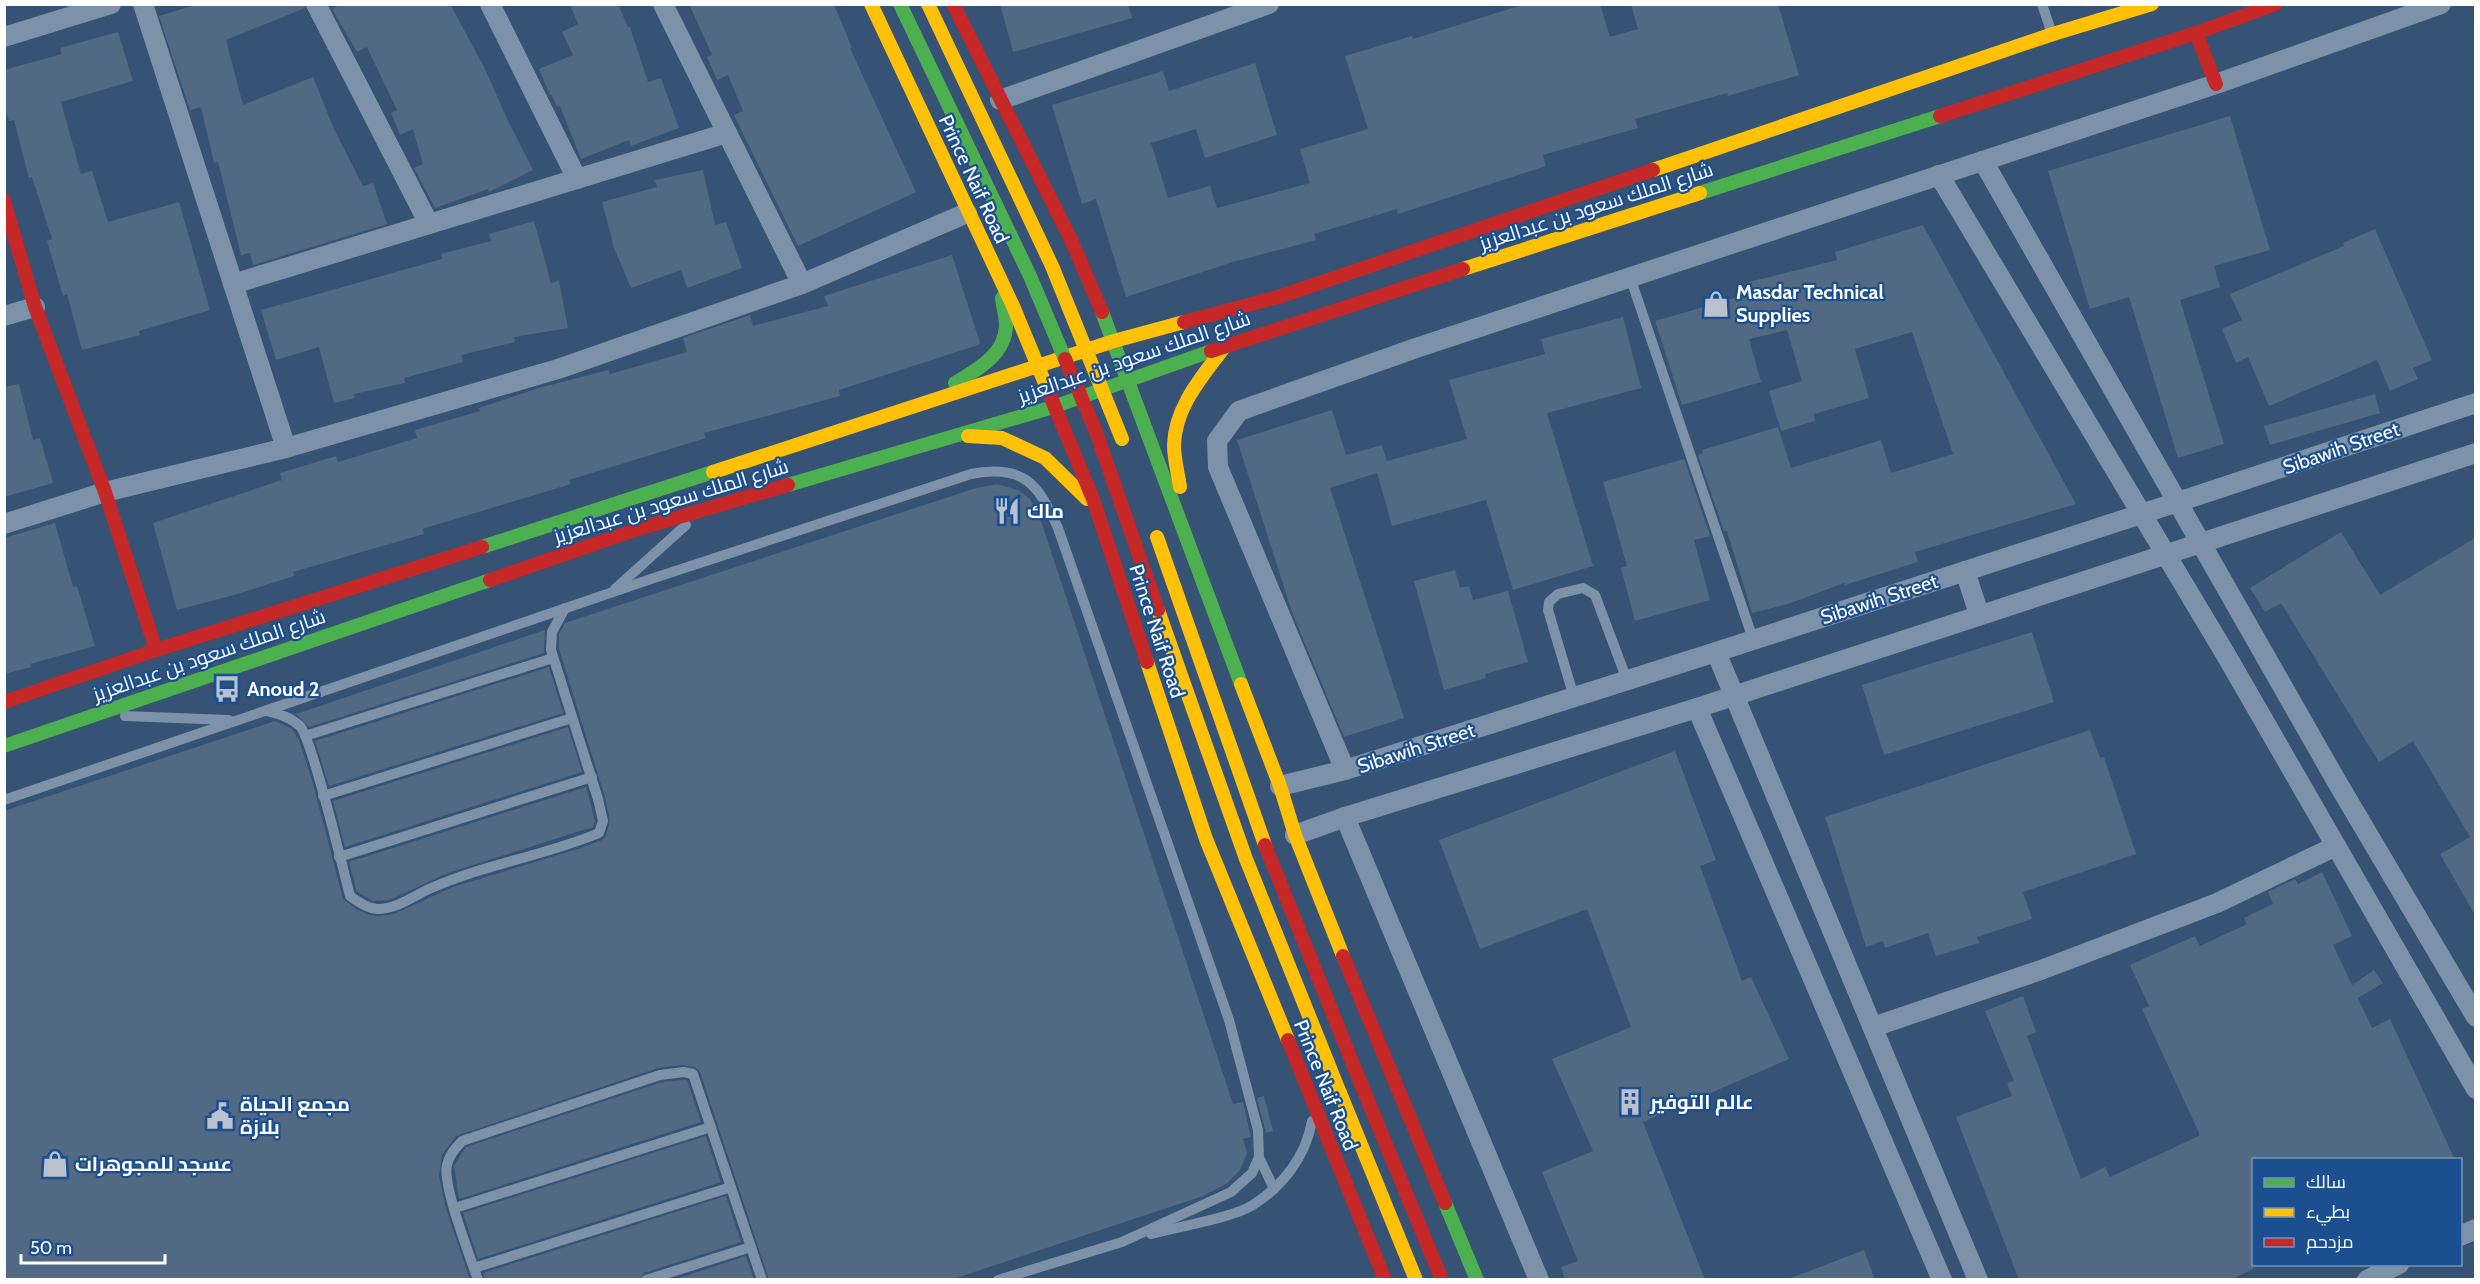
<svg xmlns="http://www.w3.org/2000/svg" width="2480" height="1284" font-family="Cabin,Cairo,sans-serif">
<rect width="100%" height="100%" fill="#365274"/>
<g fill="#526984">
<path d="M199,4h105l1,4 -79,32 17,65 70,-28 21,52 29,57 10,-3 14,41 -134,41 -3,-12 -9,2 -23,-93 -4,1 -13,-56 -11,3 -31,-94z"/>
<path d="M341,4h109l34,63 25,56 24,47 -44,22 -1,-3 -53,19 -21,-40 9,-4 -10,-35 -13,6 -9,-22 6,-3 -30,-63 -10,5 -25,-43z"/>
<path d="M570,4h48l10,23h2l18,55 13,-4 18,50 -48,18 -2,-6 -48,19 -21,-53 -3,1 -5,-12h-2l-11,-26 34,-14 -11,-23 16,-8z"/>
<path d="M689,4h145l18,44h-2l66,144 -118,54 -64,-131 9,-4 -15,-36 -11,5 -10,-23 5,-2z"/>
<path d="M1000,4h128l4,14 -119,34z"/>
<path d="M1525,4h75l10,33 28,-8 -7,-25h147l21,71 -71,21 -1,-3 -92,26 3,9 -95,27 3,11 -148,48 -1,-5 -83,25 2,6 -83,22 -107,35 -30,-98 -14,5 -30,-99 111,-34 6,20 86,-28 22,72 -72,23 -9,-29 -45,14 17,55 42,-12 7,22 93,-25 -10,-34 68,-20 -23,-73 67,-20 1,3z"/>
<path d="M118,32l15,49 -72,21 20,72 11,-3 16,51 71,-20 31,108 -71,21 1,4 -58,15 -15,-56 -4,2 -16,-55 5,-2 -20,-62 -3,1 -15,-58 -5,1 -5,-16v-35l58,-16 -2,-6z"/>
<path d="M2230,116l40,134 -56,16 6,21 -40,13 44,144 -46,14 -49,-161 -39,12 -42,-138z"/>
<path d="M703,170l12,55 11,-3 16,46 -55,20 -6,-18 -50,18 -17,-40 -12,-46 55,-15 -2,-7z"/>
<path d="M534,221l17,62 8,-2 9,47 -54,9 1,5 -54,13 2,7 -59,16 1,5 -51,11 1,4 -21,5 -15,-56 -43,13 -15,-50 181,-51 -1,-5 50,-13 -2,-7z"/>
<path d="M1923,225l153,279 -161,48 3,10 -73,23 -1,-2 -56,21 -36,9 -25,-82h-3l-26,-76 5,-2 -1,-3 76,-23 13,41 90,-28 10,33 62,-19 -41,-122 -57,17 14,49 -55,16 1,7 -34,10 -12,-40 33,-10 -15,-51 -38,9 12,43 -79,23 -27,-84 93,-27 -3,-11 92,-23 -2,-8z"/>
<path d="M2375,229l57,131 -19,8 5,11 -28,12 -13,-31 -108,46 -21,-49 -12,6 -14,-34 20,-9 -12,-26 114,-48 -1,-3z"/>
<path d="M952,255l28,88 -2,2 -139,45 1,6 -136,37 2,5 -137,42 2,4 -149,45 2,5 -131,38 1,4 -60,19 -57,15 -24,-87 129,-43 -2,-7 56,-17 2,6 79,-24 -2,-8 65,-19 -1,-3 60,-20 69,-18 2,4 77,-22 -4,-14 67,-23 3,11 75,-20 -4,-10z"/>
<path d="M1623,317l18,71 -94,25 46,153 -80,24 -27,-90 -94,26 -15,-53 -47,15 74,230 -60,19 -51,-122 -56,-175 95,-30 14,45 36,-10 5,16 80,-22 -18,-59 96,-26 -4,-15z"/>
<path d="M19,384l14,56 7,-2 13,45 -49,14v-110z"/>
<path d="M2375,394l5,19 -110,32 -6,-19z"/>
<path d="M1684,459l26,77 -16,4 16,60 -75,21 -14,-53 6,-2 -24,-84z"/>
<path d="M997,484l21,6 12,9 10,19 193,586 10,-2 8,35 -8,2 4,14 -7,17 -14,14 -23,12 -253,84h-181l-69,-208 -5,-5 -12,-2 -25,3 -202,68 -14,19 -3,21 6,30 25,74h-466v-469l271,-90 17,8 7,11 13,40 31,119 13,10 13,6 9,1 16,-2 59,-27 128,-39 21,-8 4,-4 4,-16 -5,-23 -46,-148v-15l6,-11 408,-134z"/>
<path d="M55,523l18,64 4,-1 18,60 -65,18 1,3 -27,7v-136z"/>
<path d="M2341,532l39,63 95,-57v377l-35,-61 30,-17 -57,-96 -34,21 -98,-159 -16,9 -15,-24z"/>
<path d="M1455,570l5,18 9,-2 4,14 35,-9 20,71 -43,12 1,4 -42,12 -30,-109z"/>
<path d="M545,630l-1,23 -235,74 -13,-13z"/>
<path d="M2032,632l22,70 -170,53 -22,-70z"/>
<path d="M549,667l14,46 -234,73 -14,-45z"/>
<path d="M568,727l14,45 -237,75 -12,-46z"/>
<path d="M2090,730l10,28 4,-1 32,97 -113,38 9,27 -55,18 2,6 -43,13 -8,-23 -43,15 -2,-7 -17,6 -41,-130z"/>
<path d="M1675,751l41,109 -16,6 42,115 9,-4 38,82 -146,63 62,158h-140l-4,-13 17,-6 -36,-89 51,-21 -41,-92 79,-32 -44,-118 -107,40 -41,-109z"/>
<path d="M586,787l9,34 -2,6 -145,46 -59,27 -16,1 -16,-9 -8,-30z"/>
<path d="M2322,872l30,64 -19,9 19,40 22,-15 9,13 -25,15 14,30 18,-9 65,141h-202v109l-23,11h-211l-63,-163 56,-21 -5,-13 7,-2 -29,-70 38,-15 13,36 -9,4 54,143 24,-12 5,10 89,-41v-3l-57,-124 7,-3 -19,-41 65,-29 5,10 47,-22 -3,-6 29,-14 -5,-12 27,-13 3,5z"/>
<path d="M684,1080h3l14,42 -242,77 -5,-33 12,-19 196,-65z"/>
<path d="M1264,1096l9,35 -7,2 -9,-35z"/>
<path d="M706,1136l15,46 -243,77 -15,-46z"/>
<path d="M726,1196l15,46 -97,31 -5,7h-154l-2,-7z"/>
<path d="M1864,1250l11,30h-84v-2z"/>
<path d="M746,1256l8,24h-81z"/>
</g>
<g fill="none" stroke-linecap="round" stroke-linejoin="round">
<g stroke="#7d92a8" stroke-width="10">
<path d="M2042,4l9,27"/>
<path d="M1630,277l123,362"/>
<path d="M615,589l71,-64"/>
<path d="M1574,697l-26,-87 1,-8 9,-8 25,-6 12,7 32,85"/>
<path d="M266,711c13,3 24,6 34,15 12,13 43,143 50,170 8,6 18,13 28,13 18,0 36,-13 51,-20 56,-25 115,-33 170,-56l4,-12 -5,-22 -47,-149 1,-18 13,-24"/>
<path d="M125,716l104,4"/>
<path d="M305,736l248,-78"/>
<path d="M323,796l249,-78"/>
<path d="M4,800l650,-222 317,-104c52,-10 67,9 87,54l171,492 29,110 1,27 -7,16 -21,19 -109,50 -124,38"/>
<path d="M339,857l253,-80"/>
<path d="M1259,1157l15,32"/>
<path d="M455,1208l256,-81"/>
<path d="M1151,1234c25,-7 81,-16 102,-29 30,-19 53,-49 59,-84"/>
<path d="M474,1268l257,-81"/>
<path d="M478,1280c-8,-24 -36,-95 -31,-115 2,-10 8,-16 15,-24l198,-66 24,-3 9,2 69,206"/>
<path d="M646,1280l105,-33"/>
</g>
<g stroke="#7d92a8" stroke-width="20">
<path d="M143,4l143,444"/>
<path d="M316,4l113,220"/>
<path d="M490,4l87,175"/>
<path d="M663,4l139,280"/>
<path d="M4,37l107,-33"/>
<path d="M1000,100l269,-96"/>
<path d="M1983,161l354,621 139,235"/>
<path d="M1939,175l287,480 250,434"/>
<path d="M233,284l494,-151"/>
<path d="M4,316l31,-9"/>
<path d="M4,524l101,-32 181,-44 272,-79 244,-85 165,-71"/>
<path d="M1965,571l14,43"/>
<path d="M1716,652l262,628"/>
<path d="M1697,708l245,572"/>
<path d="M1345,770l-127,-303 -1,-26 22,-30 177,-63 800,-264 225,-80"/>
<path d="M1280,786l65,-16 371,-118 462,-150 298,-99"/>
<path d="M1345,817l194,463"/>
<path d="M1295,835l50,-18 352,-109 779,-255"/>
<path d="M1873,1027l168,-57 176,-67 119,-57"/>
<path d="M2460,1236l16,-7"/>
<path d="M2367,1280l32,-16"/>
</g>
<g stroke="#4caf50" stroke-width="14">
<path d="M1700,193l240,-77"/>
<path d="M1102,312l139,372"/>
<path d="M955,383c22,-13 50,-28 51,-57 0,-9 -3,-19 -4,-28"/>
<path d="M788,485l265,-78 158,-56"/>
<path d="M482,547l231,-75"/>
<path d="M4,746l486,-166"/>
<path d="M1445,1203l32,77"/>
</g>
<g stroke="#ffc107" stroke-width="14">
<path d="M871,4l142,302 36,87"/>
<path d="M1653,170l400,-136 99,-30"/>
<path d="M1463,269l237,-76"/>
<path d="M968,436l34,2 43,20 42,41"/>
<path d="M713,472l401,-131 70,-19"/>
<path d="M1180,487c-2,-14 -6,-28 -6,-42 1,-39 29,-69 51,-99"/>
<path d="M1147,662l59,177 82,201"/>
<path d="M1241,684l39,102 15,49 48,121"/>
<path d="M1340,1093l76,187"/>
</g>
<g stroke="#c62828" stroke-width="14">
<path d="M953,4l119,238 30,70"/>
<path d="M2196,33l20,51"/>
<path d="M1940,116l256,-83 80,-29"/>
<path d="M4,201l31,106 70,185 51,158"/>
<path d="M1184,322l94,-25 375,-127"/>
<path d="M1211,351l252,-82"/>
<path d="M1049,393l44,106 54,163"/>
<path d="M490,580l148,-51 150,-44"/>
<path d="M4,702l152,-52 326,-103"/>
<path d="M1343,956l102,247"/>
<path d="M1288,1040l97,240"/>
<path d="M1361,1084l81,196"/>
</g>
<path stroke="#4caf50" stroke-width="14" d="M900,4l130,272 35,83"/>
<g stroke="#ffc107" stroke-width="14">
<path d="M928,4l124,262 70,173"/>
<path d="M1157,537l108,308"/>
<path d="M1158,610l88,249 94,234"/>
</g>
<g stroke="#c62828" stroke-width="14">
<path d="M1065,359l31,73 62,178"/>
<path d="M1265,845l96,239"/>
</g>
</g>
<defs>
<symbol id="shop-bare" viewBox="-9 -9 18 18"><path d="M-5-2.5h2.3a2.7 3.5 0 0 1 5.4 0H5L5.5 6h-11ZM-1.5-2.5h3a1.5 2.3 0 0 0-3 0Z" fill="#b9c2ce" stroke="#1b4f8f" stroke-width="2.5" paint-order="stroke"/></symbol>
<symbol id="restaurant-bare" viewBox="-9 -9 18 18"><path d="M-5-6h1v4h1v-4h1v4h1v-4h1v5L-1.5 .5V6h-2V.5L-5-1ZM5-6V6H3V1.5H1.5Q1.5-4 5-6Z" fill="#b9c2ce" stroke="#1b4f8f" stroke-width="2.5" paint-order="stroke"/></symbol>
<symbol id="bus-bare" viewBox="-9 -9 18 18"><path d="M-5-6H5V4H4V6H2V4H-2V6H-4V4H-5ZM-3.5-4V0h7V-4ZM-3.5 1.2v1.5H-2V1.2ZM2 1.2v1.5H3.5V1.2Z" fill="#b9c2ce" stroke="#1b4f8f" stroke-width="2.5" paint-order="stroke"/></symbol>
<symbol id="building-bare" viewBox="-9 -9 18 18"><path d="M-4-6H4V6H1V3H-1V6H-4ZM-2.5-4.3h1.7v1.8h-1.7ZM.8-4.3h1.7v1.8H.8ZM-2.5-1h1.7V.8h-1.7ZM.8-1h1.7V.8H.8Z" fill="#b9c2ce" stroke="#1b4f8f" stroke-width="2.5" paint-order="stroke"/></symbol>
<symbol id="civic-bare" viewBox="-9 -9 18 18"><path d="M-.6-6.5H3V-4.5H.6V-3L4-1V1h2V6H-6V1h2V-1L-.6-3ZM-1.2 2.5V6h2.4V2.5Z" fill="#b9c2ce" stroke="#1b4f8f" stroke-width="2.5" paint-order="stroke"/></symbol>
</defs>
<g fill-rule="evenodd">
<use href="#shop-bare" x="1697" y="285" width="38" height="38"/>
<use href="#restaurant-bare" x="988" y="492" width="38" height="38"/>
<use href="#bus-bare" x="208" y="670" width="38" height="38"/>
<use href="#building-bare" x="1611" y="1083" width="38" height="38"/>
<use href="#civic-bare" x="201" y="1097" width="38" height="38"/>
<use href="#shop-bare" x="36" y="1145" width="38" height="38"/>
</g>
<g text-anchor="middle" stroke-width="4.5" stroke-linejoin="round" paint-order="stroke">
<g font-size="20" fill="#fff" stroke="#1b4f8f">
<text transform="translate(974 179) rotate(65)" y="7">Prince Naif Road</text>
<text transform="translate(1596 206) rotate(-18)" y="7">شارع الملك سعود بن عبدالعزيز</text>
<text transform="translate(1134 357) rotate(-19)" y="7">شارع الملك سعود بن عبدالعزيز</text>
<text transform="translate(2341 448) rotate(-19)" y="7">Sibawih Street</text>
<text transform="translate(671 501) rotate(-17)" y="7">شارع الملك سعود بن عبدالعزيز</text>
<text transform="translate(1879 599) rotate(-18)" y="7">Sibawih Street</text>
<text transform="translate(1157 631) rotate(72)" y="7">Prince Naif Road</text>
<text transform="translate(209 655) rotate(-19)" y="7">شارع الملك سعود بن عبدالعزيز</text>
<text transform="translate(1416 748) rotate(-18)" y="7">Sibawih Street</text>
<text transform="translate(1326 1085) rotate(68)" y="7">Prince Naif Road</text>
</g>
<g font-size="20" font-weight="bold" fill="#fff" stroke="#1b4f8f" text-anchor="start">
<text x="1736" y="299">Masdar Technical<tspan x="1736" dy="23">Supplies</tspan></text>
<text x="1027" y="518">ماك</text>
<text x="247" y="696">Anoud 2</text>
<text x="1650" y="1109">عالم التوفير</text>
<text x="240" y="1111">مجمع الحياة<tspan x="240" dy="23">بلازة</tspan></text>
<text x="75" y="1171">عسجد للمجوهرات</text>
</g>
</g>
<rect width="2480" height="1284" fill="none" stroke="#ffffff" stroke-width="12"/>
<rect x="2252" y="1158" width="210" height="108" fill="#1b4f8f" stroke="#7695bc" stroke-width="1.5"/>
<rect x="2264" y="1178" width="30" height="9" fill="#4caf50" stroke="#7695bc" stroke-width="1.5"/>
<text x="2306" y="1188" font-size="18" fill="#ffffff">سالك</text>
<rect x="2264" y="1208" width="30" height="9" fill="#ffc107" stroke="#7695bc" stroke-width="1.5"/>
<text x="2306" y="1218" font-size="18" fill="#ffffff">بطيء</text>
<rect x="2264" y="1238" width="30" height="9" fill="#c62828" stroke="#7695bc" stroke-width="1.5"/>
<text x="2306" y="1248" font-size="18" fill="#ffffff">مزدحم</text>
<path d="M21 1254v9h144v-9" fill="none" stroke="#ffffff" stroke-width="3"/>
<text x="30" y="1254" font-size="18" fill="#ffffff" stroke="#1b4f8f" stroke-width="4.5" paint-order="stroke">50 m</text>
</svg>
